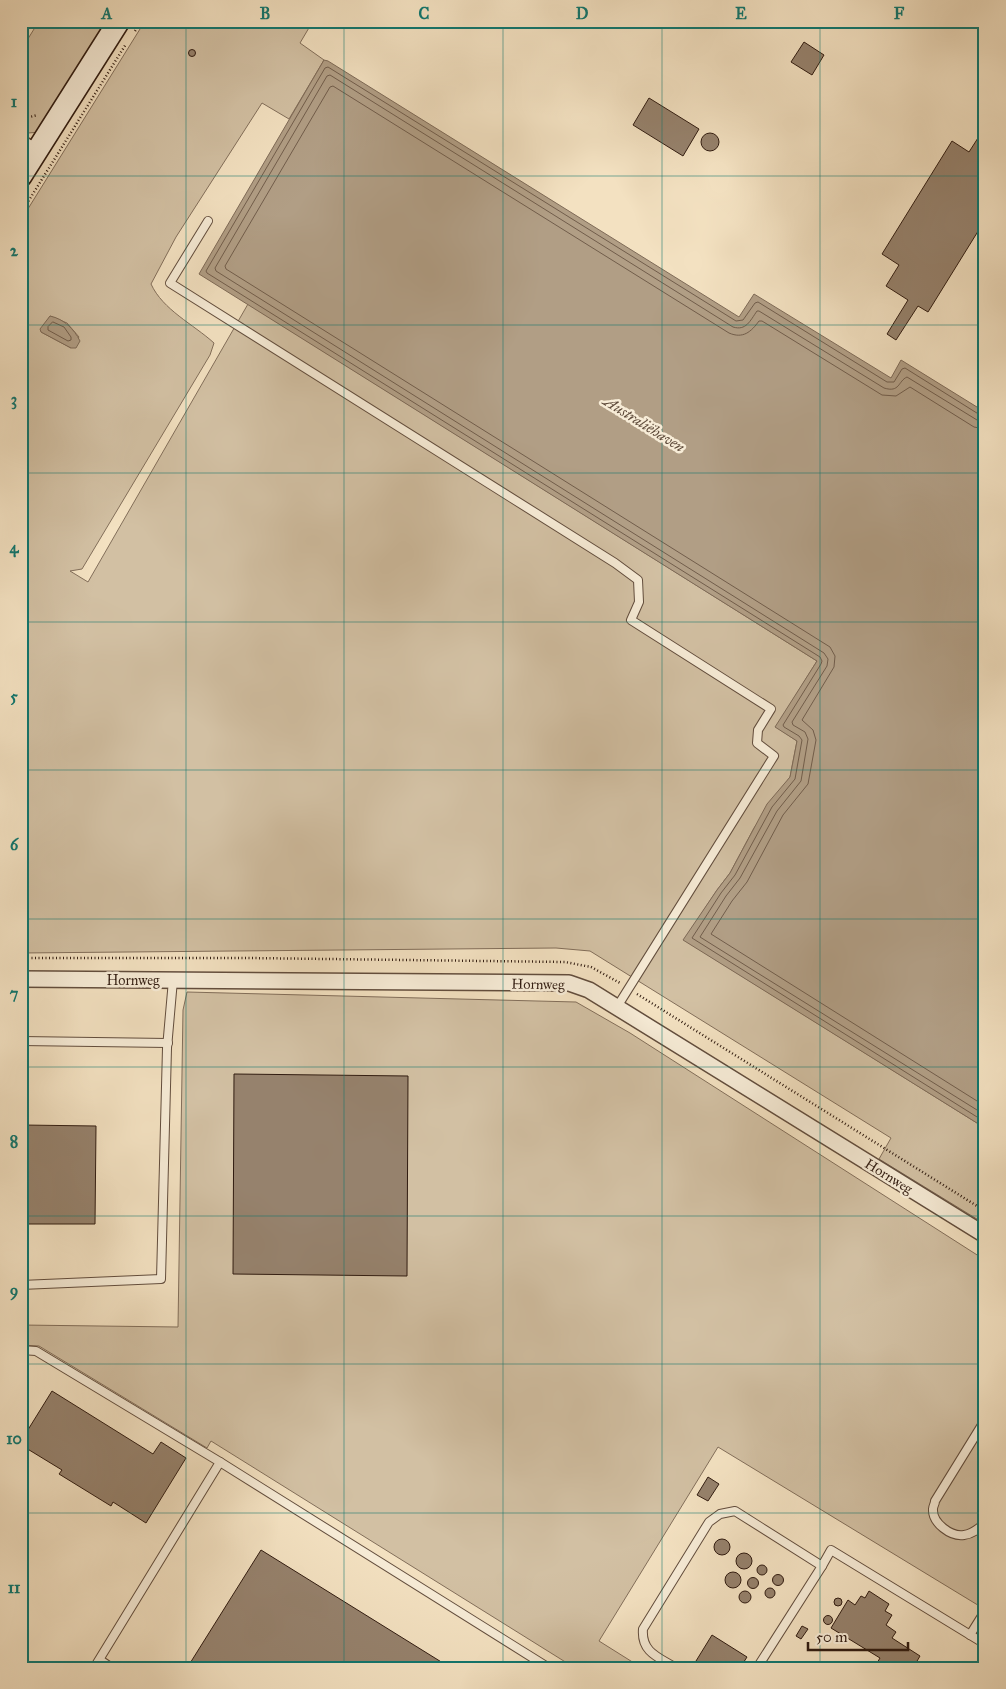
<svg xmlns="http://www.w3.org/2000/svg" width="1006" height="1689" font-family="'IM FELL Great Primer',serif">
<rect width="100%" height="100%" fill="#f3e1c1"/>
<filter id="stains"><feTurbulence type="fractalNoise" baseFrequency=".004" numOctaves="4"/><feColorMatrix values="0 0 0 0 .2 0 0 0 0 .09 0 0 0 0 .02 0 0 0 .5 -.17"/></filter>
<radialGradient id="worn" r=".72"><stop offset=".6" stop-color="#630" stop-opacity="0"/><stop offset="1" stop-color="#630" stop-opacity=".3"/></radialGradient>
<g fill="#d2c0a3" stroke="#826e5a" fill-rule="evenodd">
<path d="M39,21h71l-69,111 -13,1 -7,-2v-81z"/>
<path d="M145,21h168l-13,22 24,17 -35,59 -27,-16 -86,134 -25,47c12,26 42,40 63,59l-4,12 -128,214 -12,2 18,11 160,-278 569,357 -41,66 21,14 -7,36 -36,51 -24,45 -13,17 -33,50 301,188v96l-106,-65 12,-21 -301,-187 -34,-3 -535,5v-733zM50,316l17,7 12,14 -8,11 -30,-16z"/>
<path d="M187,992l389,10 54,31 355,227v340l-4,7 -263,-160 -119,194 43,27h-67l-364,-227 -4,7 -168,-102 -18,-1v-20l157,2 5,-317z"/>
</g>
<g fill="#b19e85" stroke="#7e6a57">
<path d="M324,60l4,1 411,256 15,-23 137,84 10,-18 84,52v716l-302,-188 34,-50 13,-17 37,-69 23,-27 7,-36 -22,-14 42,-66 -618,-387z"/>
<path d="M50,316c14,3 24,13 30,25l-4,7h-5l-30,-16 -1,-3z"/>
</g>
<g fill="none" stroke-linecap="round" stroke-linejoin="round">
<g stroke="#715d4b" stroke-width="1">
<path d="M53,322l11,5 7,10v3l-3,1 -20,-11v-3z"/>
<path d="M985,416l-5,-1 -75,-47 -3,1 -8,13h-7l-129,-80 -3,1 -12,17 -7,1 -408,-254 -3,1 -119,203 1,2 613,384 2,4 -1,3 -38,61 1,2 15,9 3,4 -7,39 -23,28 -37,68 -14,18 -29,45 293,184"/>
<path d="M985,422l-8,-2 -70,-43c-9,4 -7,16 -23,11l-125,-77h-2c-7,10 -11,20 -24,16l-403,-252 -3,1 -112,192 1,3 608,382 4,6 -1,7 -35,56 1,3 12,7 3,7 -7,42 -24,30 -37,67 -14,18 -26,41 285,178"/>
<path d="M985,429l-11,-2 -64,-40 -14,9 -14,-1 -120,-74h-3c-8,11 -16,18 -30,12l-396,-247 -3,1 -105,179 1,3 604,378 5,9 -1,11 -32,53 11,10 3,10 -8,44 -25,31 -36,67 -15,19 -21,33 274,172"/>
</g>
</g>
<g fill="#96826d" stroke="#311c11">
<path d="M804,42l20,13 -12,20 -21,-13z"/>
<circle cx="192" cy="53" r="3.5"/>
<path d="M649,98l50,31 -16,27 -50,-31z"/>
<path d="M985,127v93l-57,92 -10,-6 -22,34 -9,-6 21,-34 -22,-14 13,-21 -17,-11 70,-113 17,11z"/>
<circle cx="710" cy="142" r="9"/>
<path d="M24,1074l-1,51 73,1 -1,98h-74v-146h2z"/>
<path d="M234,1074l174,2 -1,200 -174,-2z"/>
<path d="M52,1391l101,63 8,-12 25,16 -40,65 -33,-21 -2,4 -52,-32 3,-4 -41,-25v-4z"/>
<path d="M708,1477l11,7 -11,17 -11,-6z"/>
<circle cx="722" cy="1547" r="8"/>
<path d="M261,1550l190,118h-264z"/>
<circle cx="744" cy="1561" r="8"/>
<circle cx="762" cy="1570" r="5"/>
<circle cx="733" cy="1580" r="8"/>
<circle cx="778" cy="1580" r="5.5"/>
<circle cx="753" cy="1583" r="5.5"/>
<circle cx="770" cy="1593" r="5"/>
<path d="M869,1591l20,13 -4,7 7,4 -6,10 10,7 -4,6 28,18 -7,12h-39l6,-10 -49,-30 17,-28 7,5 6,-9 4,2z"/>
<circle cx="745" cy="1597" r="6"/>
<circle cx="838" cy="1602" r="4"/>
<circle cx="828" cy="1620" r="4.5"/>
<path d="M802,1626l6,3 -7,10 -5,-3z"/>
<path d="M712,1635l35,22 -7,11h-33l-11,-7z"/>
</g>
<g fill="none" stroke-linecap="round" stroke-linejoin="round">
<defs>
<g id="lane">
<path d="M208,221l-38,62 445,280 23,17 1,22 -8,18 140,89 -13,21 -1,13 17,13 -157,251"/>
<path d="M21,1041l147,2"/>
<path d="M21,1285l140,-6 6,-231 6,-68"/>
<path d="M21,1350l15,1 184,111"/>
<path d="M985,1420l-50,81c0,3 -2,5 -2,8 -1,14 18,28 31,26 9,-1 15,-7 21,-12"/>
<path d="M970,1635l15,-24"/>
<path d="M98,1663l2,-3 12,8"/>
<path d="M94,1668l126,-206 329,206"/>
<path d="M676,1668c-18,-11 -35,-16 -33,-39l66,-107 11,-8 15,-3 87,55 9,-16 154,94"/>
<path d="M757,1668l65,-102"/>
</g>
<g id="street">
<path d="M21,143l15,9"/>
<path d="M21,979l548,4 20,7 396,245"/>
</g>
<path id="secondary" d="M21,176l98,-155"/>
</defs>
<use href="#lane" stroke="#624d3d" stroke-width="10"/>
<use href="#street" stroke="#624d3d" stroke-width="18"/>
<use href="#secondary" stroke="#311c11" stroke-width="24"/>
<g stroke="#311c11" stroke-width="2.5" stroke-dasharray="1 2.5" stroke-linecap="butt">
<path d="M135,31l6,-10"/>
<path d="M21,119l17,-4"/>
<path d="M21,213l105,-169"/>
<path d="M21,958h227l317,4 26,5 29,16"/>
<path d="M637,994l348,217"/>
</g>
<use href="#lane" stroke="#f7ecd7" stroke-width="8"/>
<use href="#street" stroke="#f7ecd7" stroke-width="15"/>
<use href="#secondary" stroke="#f7ecd7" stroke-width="21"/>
</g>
<path fill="none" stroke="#0f766e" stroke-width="1" stroke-opacity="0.55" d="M186,21v1647M344,21v1647M503,21v1647M662,21v1647M820,21v1647M21,176h964M21,325h964M21,473h964M21,622h964M21,770h964M21,919h964M21,1067h964M21,1216h964M21,1364h964M21,1513h964"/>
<g text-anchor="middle" stroke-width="5" stroke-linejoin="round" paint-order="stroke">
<g font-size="14" fill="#311c11" stroke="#f7ecd7">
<text x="133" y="985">Hornweg</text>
<text transform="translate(538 984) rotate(1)" y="5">Hornweg</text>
<text transform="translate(889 1176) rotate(32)" y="5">Hornweg</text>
</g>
<g font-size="15" font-style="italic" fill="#5e4a3a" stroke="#f7ecd7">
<text transform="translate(644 424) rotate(32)" y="5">Australiëhaven</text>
</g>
</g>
<rect width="1006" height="1689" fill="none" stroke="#f3e1c1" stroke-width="55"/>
<path d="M808 1642v8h100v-8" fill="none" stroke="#311c11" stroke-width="2.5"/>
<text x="816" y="1642" font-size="15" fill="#311c11" stroke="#f7ecd7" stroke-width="4" paint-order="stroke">50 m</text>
<rect x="28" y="28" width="950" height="1634" fill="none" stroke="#0f766e" stroke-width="2"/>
<g font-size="16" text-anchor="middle" font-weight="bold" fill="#0f766e">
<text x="107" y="19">A</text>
<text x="265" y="19">B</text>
<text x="424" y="19">C</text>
<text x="582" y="19">D</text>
<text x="741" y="19">E</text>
<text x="899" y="19">F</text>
<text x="14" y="107">1</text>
<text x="14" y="256">2</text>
<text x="14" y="405">3</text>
<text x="14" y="553">4</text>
<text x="14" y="702">5</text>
<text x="14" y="850">6</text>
<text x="14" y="999">7</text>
<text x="14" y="1147">8</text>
<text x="14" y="1296">9</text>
<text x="14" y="1444">10</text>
<text x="14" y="1593">11</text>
</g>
<rect width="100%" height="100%" filter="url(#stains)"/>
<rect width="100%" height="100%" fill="url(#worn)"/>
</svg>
